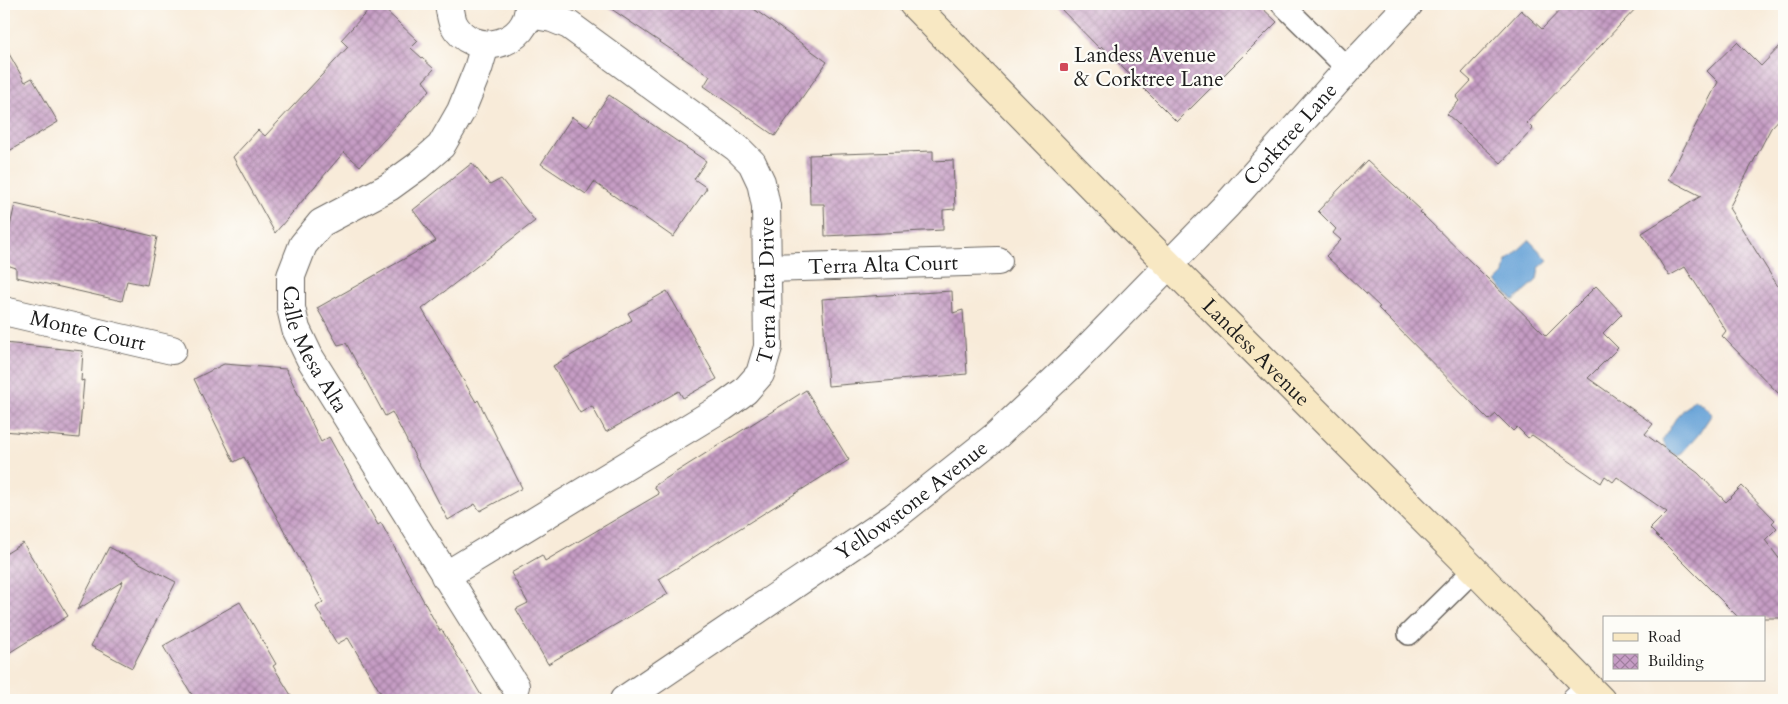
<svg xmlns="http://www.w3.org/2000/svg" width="1788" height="704" font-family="Cardo,serif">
<defs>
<pattern id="building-cross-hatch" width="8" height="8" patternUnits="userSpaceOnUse" patternTransform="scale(1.25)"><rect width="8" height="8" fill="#c69dc5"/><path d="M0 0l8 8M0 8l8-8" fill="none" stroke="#a07f9f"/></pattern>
</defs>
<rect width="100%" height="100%" fill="#fdfcf7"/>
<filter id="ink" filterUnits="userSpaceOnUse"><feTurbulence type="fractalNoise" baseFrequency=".02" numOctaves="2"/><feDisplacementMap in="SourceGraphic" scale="10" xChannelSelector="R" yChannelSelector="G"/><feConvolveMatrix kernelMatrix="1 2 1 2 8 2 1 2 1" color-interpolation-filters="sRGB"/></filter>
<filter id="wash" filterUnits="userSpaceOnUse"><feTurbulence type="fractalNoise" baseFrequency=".0096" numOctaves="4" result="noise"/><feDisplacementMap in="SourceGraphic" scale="20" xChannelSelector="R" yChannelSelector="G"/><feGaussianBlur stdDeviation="1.12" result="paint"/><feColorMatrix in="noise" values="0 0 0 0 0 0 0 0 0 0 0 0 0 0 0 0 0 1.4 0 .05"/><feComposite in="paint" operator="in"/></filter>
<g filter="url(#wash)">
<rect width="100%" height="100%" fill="#f8ebd9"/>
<g fill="#66a2d7" stroke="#415f7a">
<path d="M1529,240l19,20 -9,8 -2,12 -23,21 -18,-19 8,-8 2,-12z"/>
<path d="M1694,399l9,6 9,9 -14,21 -19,21 -10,-5 -7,-10 14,-23z"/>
</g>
<g id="blocks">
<g fill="url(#building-cross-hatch)">
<path d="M374,4h5l39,37 -7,7 23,21 -11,12 7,9 -70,76 -16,-14 -69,81 -42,-76 25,-27 7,6 83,-89 -7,-7z"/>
<path d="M604,4h143l80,58 -52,74 -71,-50 6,-10z"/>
<path d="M1056,4h202l19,18 -100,100 -75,-75 -2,2z"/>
<path d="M1566,4h74l-113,119 6,6 -32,34 -54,-49 12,-13 -3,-4 15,-16 -9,-8 59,-63 21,19z"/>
<path d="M1737,42l24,24 23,-24v72l-13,14 -42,80 55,88v103l-62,-63 4,-5 -41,-64 -16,9 -27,-43 59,-37 -33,-17 50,-97 -11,-11z"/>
<path d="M4,45l21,37 7,-4 26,44 -54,32z"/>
<path d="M609,95l97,66 -12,18 13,9 -34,49 -79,-55 -8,12 -45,-30 31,-47 15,10z"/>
<path d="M933,151v10l20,-1 2,49 -12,1v20l-118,6 -1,-32h-14l-1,-49z"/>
<path d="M1367,160l55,51 -2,1 126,124 50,-50 26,28 -19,19 15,15 -30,30 65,46 -8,10 53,39 28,29 16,-16 33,34 -3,3 5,5 -12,12 19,25v53h-45l-89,-89 17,-17 -50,-35 -4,5 -8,-6 -4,7 -69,-48 -4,3 -11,-11 -4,4 -17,-17 -7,6 -111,-112 2,-1 -54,-51 15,-16 -8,-7 3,-4 -18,-18z"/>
<path d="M472,163l18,22 11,-6 34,42 -113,88 54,93 2,-2 44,88 -42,23 -5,-7 -27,16 -56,-108 -7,4 -39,-73 -8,2 -21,-37 119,-67 -23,-31z"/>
<path d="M15,204l142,33 -10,48 -20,-4 -5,20 -106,-24v-9l-12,-4v-11z"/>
<path d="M667,291l50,88 -34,19 -4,-7 -73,41 -14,-26 -12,7 -27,-47 79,-46 -4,-7z"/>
<path d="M952,291l1,22 10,-3 4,64 -139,12 -6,-87z"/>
<path d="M4,343l79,8 -2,30 3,-1 -5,58 -75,-7z"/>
<path d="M224,364l62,5 35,73 8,-5 49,88 3,-2 59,108 2,-1 42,70h-99l-37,-62 -11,6 -21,-37 7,-5 -79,-145 -10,5 -40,-83z"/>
<path d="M806,390l43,70 -190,119 9,15 -120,70 -32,-55 12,-6 -17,-30 31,-18 3,6 114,-67 -5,-8z"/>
<path d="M23,543l45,73 -64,40v-101z"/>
<path d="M109,547l67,35 -44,86 -41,-22 32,-65 -46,29z"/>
<path d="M240,602l36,62 -3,2 21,34h-99l-32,-54z"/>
</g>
</g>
</g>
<g filter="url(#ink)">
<use href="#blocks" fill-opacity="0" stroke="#69645e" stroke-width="1"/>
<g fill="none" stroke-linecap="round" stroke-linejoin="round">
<defs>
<g id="service">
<path d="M1282,4l66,65"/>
<path d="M1409,634l65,-64"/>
</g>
<g id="minor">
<path d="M449,4c1,6 2,13 4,19 19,37 77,23 76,-19"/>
<path id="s1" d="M485,45l-7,24 -17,42 -20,35 -23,20 -29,21 -68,36 -18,22 -12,31v32l5,21 14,29 205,328"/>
<path id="s2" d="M768,268l230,-7"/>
<path id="s3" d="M4,311l168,39"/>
<path id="s4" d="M445,576l278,-169 22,-16 15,-17 8,-27 -2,-141 -5,-24 -9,-19 -15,-15 -168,-123 -17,-7 -23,-4"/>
<path id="s5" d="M624,700l270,-183 103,-82 73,-69 157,-161 121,-136 61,-65"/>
<path d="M1576,700l13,-11"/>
</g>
<g id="secondary">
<path id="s6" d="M913,4l222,227 339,339 127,130"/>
</g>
</defs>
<use href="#service" stroke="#69645e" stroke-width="24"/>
<use href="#minor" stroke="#69645e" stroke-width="30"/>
<use href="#secondary" stroke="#69645e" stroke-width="30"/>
<use href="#service" stroke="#fff" stroke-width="21"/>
<use href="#minor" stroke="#fff" stroke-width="28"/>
<use href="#secondary" stroke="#f8e8c3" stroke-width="28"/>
</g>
</g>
<rect fill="#d1495b" stroke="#fdfcf7" stroke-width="2" x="1059" y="62" width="10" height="10" rx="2.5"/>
<g text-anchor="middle" stroke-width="4.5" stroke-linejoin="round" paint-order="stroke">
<g font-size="21" fill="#1c1c1c" stroke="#fdfcf7" text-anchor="start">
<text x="1074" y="62">Landess Avenue<tspan x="1074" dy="24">&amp; Corktree Lane</tspan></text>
</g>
<g font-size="21" fill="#1c1c1c" stroke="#fdfcf7">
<text dy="7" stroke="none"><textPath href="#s5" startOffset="878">Corktree Lane</textPath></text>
<text dy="7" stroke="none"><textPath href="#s2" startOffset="115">Terra Alta Court</textPath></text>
<text dy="7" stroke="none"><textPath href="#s4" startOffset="460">Terra Alta Drive</textPath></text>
<text dy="7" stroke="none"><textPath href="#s3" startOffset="86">Monte Court</textPath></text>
<text dy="7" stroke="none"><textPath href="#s1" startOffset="394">Calle Mesa Alta</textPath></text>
<text dy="7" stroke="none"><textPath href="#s6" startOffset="489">Landess Avenue</textPath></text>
<text dy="7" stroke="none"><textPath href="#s5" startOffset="350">Yellowstone Avenue</textPath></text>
</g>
</g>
<rect width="1788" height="704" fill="none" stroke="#fdfcf7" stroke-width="20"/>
<rect x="1603" y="616" width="162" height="65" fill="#fdfcf7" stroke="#a3a29f"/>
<rect x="1613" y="633" width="25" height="8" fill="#f8e8c3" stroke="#a3a29f"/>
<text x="1648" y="642" font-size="15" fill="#1c1c1c">Road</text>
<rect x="1613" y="654" width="25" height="15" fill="url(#building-cross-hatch)" stroke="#a3a29f"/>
<text x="1648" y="666" font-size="15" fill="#1c1c1c">Building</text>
</svg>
